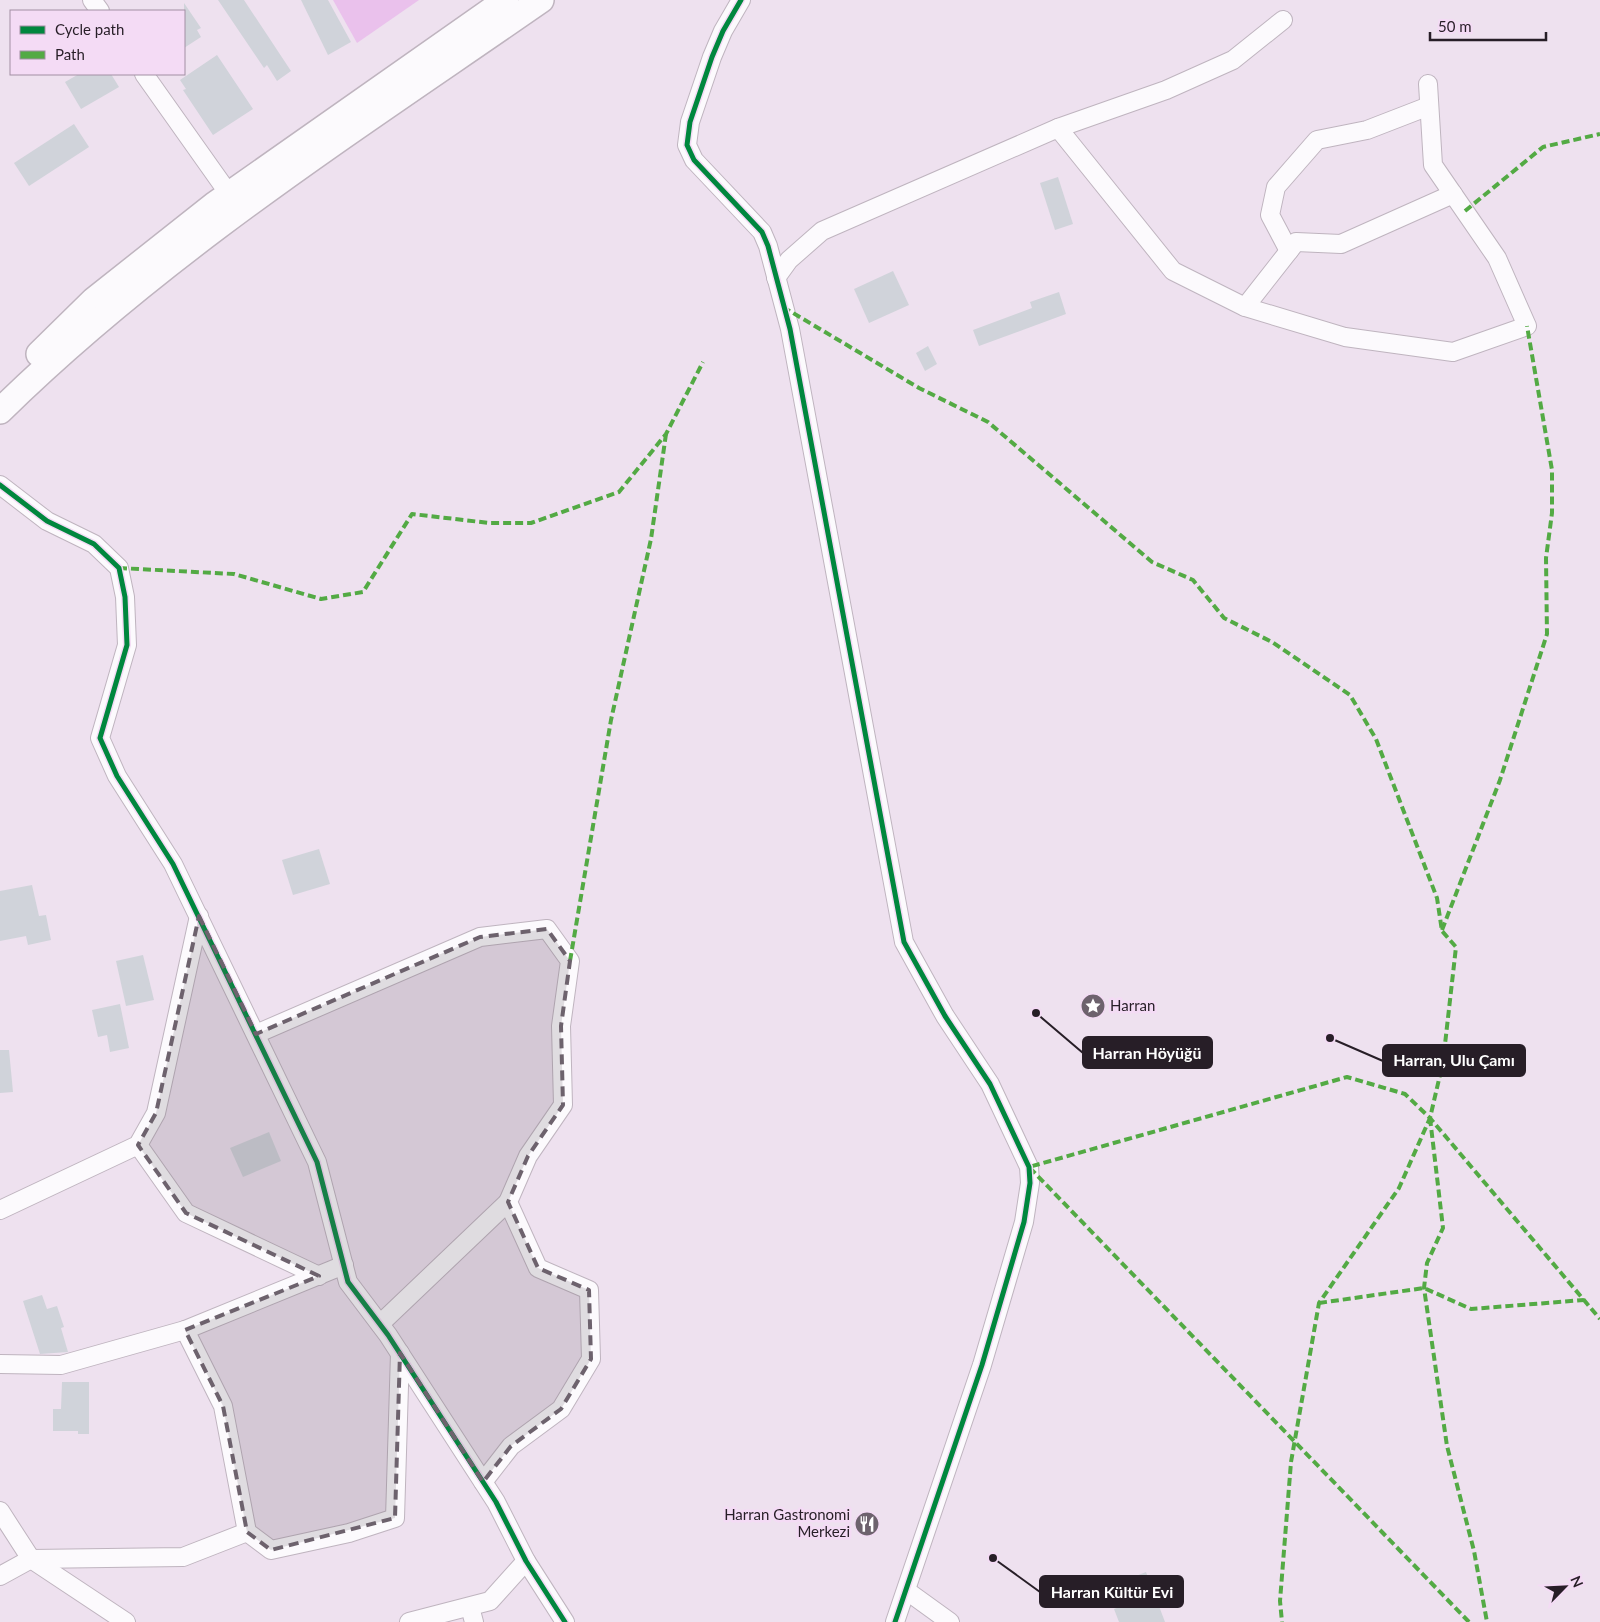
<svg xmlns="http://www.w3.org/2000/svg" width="1600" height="1622" font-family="Lato,sans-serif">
<rect width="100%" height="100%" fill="#eee1ef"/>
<path fill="#eac1ec" d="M333,0h86l-62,43z"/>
<g fill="#d0d3da">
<path d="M218,0h26l47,71 -14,10 -10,-16 -3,3z"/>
<path d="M301,0h27l23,42 -23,13z"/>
<path d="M184,3l17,25 -4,2 4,7 -17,11z"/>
<path d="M217,55l36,54 -40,26 -30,-45 3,-1 -6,-9z"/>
<path d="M79,74h32l8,13 -38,22 -16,-27z"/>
<path d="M74,124l15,23 -60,39 -15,-23z"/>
<path d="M1058,177l15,47 -18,6 -15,-47z"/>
<path d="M893,271l16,34 -40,18 -15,-34z"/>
<path d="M1059,292l7,22 -87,32 -6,-16 59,-22 -2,-6z"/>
<path d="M928,346l9,18 -12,7 -9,-18z"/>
<path d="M319,849l11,35 -37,11 -11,-35z"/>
<path d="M32,885l7,31 7,-1 5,25 -23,5 -2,-9 -26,5v-50z"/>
<path d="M143,955l11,45 -28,6 -10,-45z"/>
<path d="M120,1004l9,44 -19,4 -3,-17 -9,2 -6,-27z"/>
<path d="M0,1050h9l4,42 -13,1z"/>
<path d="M269,1132l12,29 -38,16 -13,-29z"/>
<path d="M42,1295l5,14 10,-3 7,21 -3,1 7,24 -28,2 -17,-53z"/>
<path d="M62,1382h27v52h-11v-3h-25v-22h8z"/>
<path d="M1146,1572l19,50h-46l-5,-13 20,-8 -8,-21z"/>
</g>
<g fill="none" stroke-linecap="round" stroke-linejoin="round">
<defs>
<g id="minor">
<path d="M92,0l8,11"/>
<path d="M741,0l-18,31 -11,26 -22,65 -3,23 7,15 68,72 6,14 22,83 114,613 41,74 45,68 39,83 1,16 -6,39 -42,143 -87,257"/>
<path d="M144,74l85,120"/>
<path d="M1058,128l108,-38 67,-30 50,-40"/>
<path d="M1289,251l-19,-36 6,-28 41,-47 50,-10 62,-24"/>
<path d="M776,278l13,-18 33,-29 236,-103 115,143 72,36 100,30 108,15 74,-26 -30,-68 -64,-93 -5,-81"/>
<path d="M1245,307l51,-65 45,2 112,-50"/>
<path d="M0,485l47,36 47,23 25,24 6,29 2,48 -27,93 17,38 56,88 144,298 31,120 40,53 108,167 30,59 39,61"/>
<path d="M256,1034l224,-97 67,-8 23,32 -9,65 2,79 -35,51 -20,46 30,66 51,22 2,69 -30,50 -50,37 -28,36"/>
<path d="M138,1145l48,68 133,63"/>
<path d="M0,1210l138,-65 18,-32 43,-197"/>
<path d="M380,1324l128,-122"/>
<path d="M185,1330l38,76 24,126 24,18 78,-17 46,-15 5,-165"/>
<path d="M0,1364l61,1 124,-35 159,-65"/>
<path d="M0,1511l31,48 95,63"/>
<path d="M0,1576l31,-17 152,-2 64,-25"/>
<path d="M907,1591l43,31"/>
<path d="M470,1607l4,15"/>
<path d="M409,1622l81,-21 36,-40"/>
</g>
<g id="secondary">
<path d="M39,354l55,-54 120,-95 292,-205"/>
<path d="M0,411c162,-159 355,-282 541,-411"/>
</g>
</defs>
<use href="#minor" stroke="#bfb4bf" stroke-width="20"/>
<use href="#secondary" stroke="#bfb4bf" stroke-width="28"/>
<use href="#minor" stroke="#fcfafd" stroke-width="18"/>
<use href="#secondary" stroke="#fcfafd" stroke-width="25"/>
<g stroke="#53aa44" stroke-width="4" stroke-dasharray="8 4" stroke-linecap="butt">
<path d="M1465,211l78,-64 57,-13"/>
<path d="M783,307l136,81 69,34 164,140 41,18 31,38 48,24 78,53 26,44 61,159 5,33 14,16 -13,115 -13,56 -31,70 -80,115 -28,159 -11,139 2,21"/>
<path d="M119,568l115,6 87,25 42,-7 49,-78 77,9h42l88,-31 47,-58 37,-72"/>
<path d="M1442,930l58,-150 47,-146 -1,-76 6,-45v-43l-25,-144"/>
<path d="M570,961l41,-241 40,-181 15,-105"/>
<path d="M1430,1118l13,110 -16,35 -3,25 23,158 27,105 13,71"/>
<path d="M1319,1303l105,-15 47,21 113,-9"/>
<path d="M1469,1622l-440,-455 318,-90 58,17 25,24 170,201"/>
</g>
<defs>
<g id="cycleway">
<path d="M741,0l-18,31 -11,26 -22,65 -3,23 7,15 68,72 6,14 22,83 114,613 41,74 45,68 39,83 1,16 -6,39 -42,143 -87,257"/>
<path d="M0,485l47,36 47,23 25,24 6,29 2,48 -27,93 17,38 56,88 144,298 31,120 40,53 108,167 30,59 39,61"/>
</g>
</defs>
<use href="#cycleway" stroke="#f4dbf5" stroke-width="8"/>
<use href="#cycleway" stroke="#00873e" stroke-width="5"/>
</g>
<path fill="#6d626d" fill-opacity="0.2" stroke="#6d626d" stroke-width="4" stroke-dasharray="10 6" stroke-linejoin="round" d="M199,916l57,118 224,-97 67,-8 23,32 -9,65 2,79 -35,51 -20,46 30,66 51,22 2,69 -30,50 -50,37 -28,36 -83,-129 -5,165 -124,32 -24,-18 -24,-126 -38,-76 134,-54 -133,-63 -48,-68 18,-32z"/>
<defs>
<symbol id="sight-disc" viewBox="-11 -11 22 22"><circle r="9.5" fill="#6d626d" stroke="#f4dbf5"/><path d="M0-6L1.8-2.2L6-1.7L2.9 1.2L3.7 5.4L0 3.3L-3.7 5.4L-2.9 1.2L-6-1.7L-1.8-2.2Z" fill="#fff"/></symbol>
<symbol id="restaurant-disc" viewBox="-11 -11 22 22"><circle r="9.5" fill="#6d626d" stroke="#f4dbf5"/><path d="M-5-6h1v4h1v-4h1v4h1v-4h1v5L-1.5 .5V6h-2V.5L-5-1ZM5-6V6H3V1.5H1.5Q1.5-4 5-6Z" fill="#fff"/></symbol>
</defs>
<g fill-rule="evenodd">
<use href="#sight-disc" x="1079" y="992" width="28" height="28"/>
<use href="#restaurant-disc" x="853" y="1510" width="28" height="28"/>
</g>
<g text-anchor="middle" stroke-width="5" stroke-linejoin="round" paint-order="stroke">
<g font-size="15" fill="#271e27" stroke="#f4dbf5" text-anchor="start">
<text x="1110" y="1011">Harran</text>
<text x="850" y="1520" text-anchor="end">Harran Gastronomi<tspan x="850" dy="17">Merkezi</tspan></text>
</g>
</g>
<path fill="none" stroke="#271e27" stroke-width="2" d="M1036 1013L1083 1053M1330 1038L1383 1061M993 1558L1040 1592"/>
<g fill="#271e27" stroke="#f4dbf5" stroke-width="2">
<circle cx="1036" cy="1013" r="5"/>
<circle cx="1330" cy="1038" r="5"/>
<circle cx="993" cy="1558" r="5"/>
</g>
<g fill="#271e27" stroke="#271e27" stroke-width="2">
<rect x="1083" y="1037" width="129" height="31" rx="5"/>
<rect x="1383" y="1045" width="142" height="31" rx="5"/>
<rect x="1040" y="1576" width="143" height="31" rx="5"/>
</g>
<g font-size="16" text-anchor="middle" font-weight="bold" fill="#fff">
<text x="1147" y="1059">Harran Höyüğü</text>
<text x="1454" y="1066">Harran, Ulu Çamı</text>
<text x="1112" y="1598">Harran Kültür Evi</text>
</g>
<rect x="10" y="10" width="175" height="65" fill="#f4dbf5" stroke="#a28fa3"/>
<rect x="20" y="26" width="25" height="8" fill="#00873e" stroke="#a28fa3"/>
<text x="55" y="35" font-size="15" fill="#271e27">Cycle path</text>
<rect x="20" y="51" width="25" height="8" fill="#53aa44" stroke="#a28fa3"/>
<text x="55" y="60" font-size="15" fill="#271e27">Path</text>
<g transform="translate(1565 1587) rotate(66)" stroke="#f4dbf5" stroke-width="4" paint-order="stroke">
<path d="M0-4L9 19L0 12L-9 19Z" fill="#271e27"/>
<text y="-8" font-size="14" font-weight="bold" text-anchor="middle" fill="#271e27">N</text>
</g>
<path d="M1430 32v8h116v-8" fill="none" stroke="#271e27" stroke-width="2.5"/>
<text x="1438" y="32" font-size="15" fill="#271e27" stroke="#f4dbf5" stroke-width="4" paint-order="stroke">50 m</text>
</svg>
